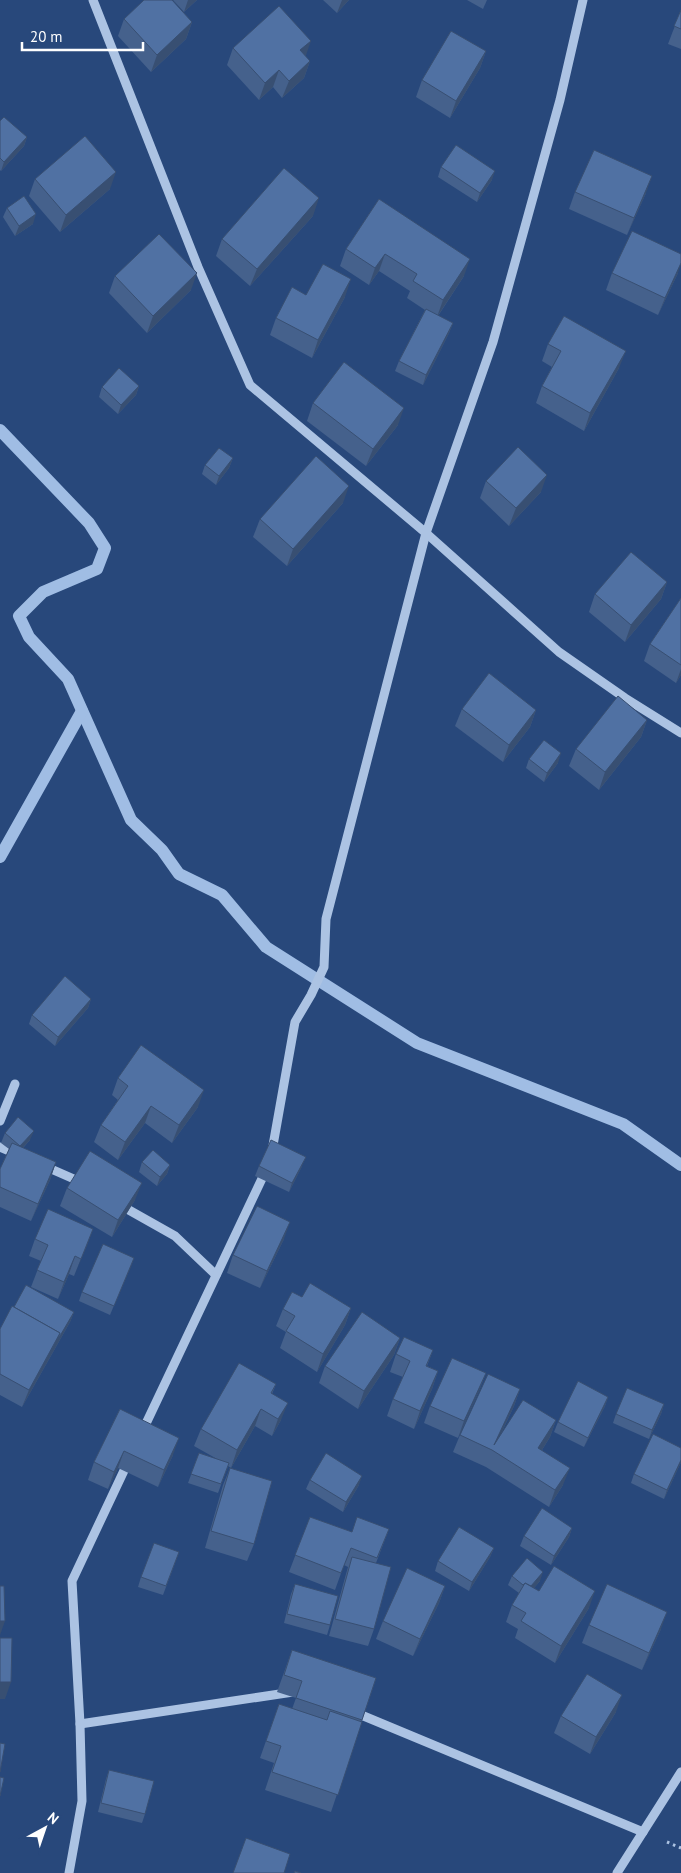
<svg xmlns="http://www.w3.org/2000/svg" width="681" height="1873" font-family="'PT Sans',sans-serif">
<rect width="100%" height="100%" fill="#28487b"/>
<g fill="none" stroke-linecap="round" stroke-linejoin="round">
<g stroke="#a0bde4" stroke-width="12">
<path d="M0,430l89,93 16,25 -8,21 -54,23 -24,24 10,21 39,42 63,141 31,30 17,24 43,21 44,52 151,96 206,81 58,41"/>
<path d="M0,857l82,-146"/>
</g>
<path stroke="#acc3e3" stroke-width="3" stroke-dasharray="2.5 4" stroke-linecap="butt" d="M667,1842l14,6"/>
<g stroke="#acc3e3" stroke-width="9">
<path d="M93,0l105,267 52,118 176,148 133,119 66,46 56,35"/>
<path d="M0,1121l15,-37"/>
<path d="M0,1147l19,8"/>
<path d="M272,1151l23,-129 16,-27 13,-28 2,-48 100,-386 67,-191 67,-242 23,-100"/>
<path d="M42,1165l41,18"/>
<path d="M120,1205l55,31 41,39"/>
<path d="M142,1432l125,-264"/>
<path d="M354,1712l289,120"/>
<path d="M80,1724l213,-32"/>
<path d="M69,1873l13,-72 -2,-77 -8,-143 57,-121"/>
<path d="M617,1873l64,-101"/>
</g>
</g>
<g fill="#45618c">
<path d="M173,0h24l-13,12z"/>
<path d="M323,0h26l-12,13z"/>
<path d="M467,0h20l-4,9z"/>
<path d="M681,10v39l-13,-5z"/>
<path d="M124,19l68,3 -6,17 -35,33 -33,-36z"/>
<path d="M233,48l72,8 5,5 -6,17 -22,20 -9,-11 -14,13 -32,-35z"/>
<path d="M486,51l-6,17 -30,50 -34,-21 6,-17z"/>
<path d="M0,121l27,16 -3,9 -23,25 -1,-1z"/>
<path d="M441,167l51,13 -15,22 -39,-25z"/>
<path d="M35,179l75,10 -50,43 -31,-36z"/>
<path d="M575,192l71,1 -19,42 -58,-26z"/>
<path d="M379,199l85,77 -26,40 15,7 -4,10 -26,52 -28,-14 4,-10 26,-51 -18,-12 3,-7 -31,-20 -10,14 -29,-19 6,-17z"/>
<path d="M7,208l26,16 -18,12 -12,-19z"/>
<path d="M313,216l-63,70 -34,-30 6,-17z"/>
<path d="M612,273h66l-20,42 -52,-25z"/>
<path d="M115,276l76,14 -44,43 -38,-40z"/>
<path d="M306,295l39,2 -33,61 -42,-23 6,-17z"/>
<path d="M548,344l71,24 -35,63 -48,-28 6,-17 10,-19 -10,-6z"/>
<path d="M139,386l-3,9 -18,19 -19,-17 3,-10z"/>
<path d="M313,403l85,22 -32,41 -59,-45z"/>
<path d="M233,458l-4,10 -13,17 -14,-11 3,-9z"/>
<path d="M486,481l55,11 -32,34 -29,-28z"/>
<path d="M343,503l-56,63 -34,-29 7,-18z"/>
<path d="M667,582l-6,17 -36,43 -36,-30 6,-18z"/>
<path d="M681,598v77l-5,8 -32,-22 6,-17z"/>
<path d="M462,709l74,1 -6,17 -27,35 -48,-36z"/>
<path d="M647,720l-6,17 -42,53 -30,-24 7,-17z"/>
<path d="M529,759l29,4 -14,19 -18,-14z"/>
<path d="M91,999l-3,9 -33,38 -26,-22 3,-9z"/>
<path d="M118,1078l80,29 -26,36 -27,-20 -27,37 -24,-18 7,-17 17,-25 -6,-5z"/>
<path d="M5,1133l25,7 -7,8 33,14 -6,18 -19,41 -31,-14v-38l9,-20 -8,-6z"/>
<path d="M142,1162l28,3 -3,9 -10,12 -18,-14z"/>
<path d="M259,1166h43l-13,26 -34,-16z"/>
<path d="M67,1188l68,12 -23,37 -52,-31z"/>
<path d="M93,1229l-19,47 -5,-2 -11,25 -27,-12 10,-26 -12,-5 6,-17z"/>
<path d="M284,1239l-24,49 -33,-15 6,-18z"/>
<path d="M134,1258l-24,57 -31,-14 3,-9z"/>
<path d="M302,1297l49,11 -6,17 -28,47 -37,-24 6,-16 -10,-6 7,-17z"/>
<path d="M14,1307l60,5 -4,10 -48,85 -22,-12v-66z"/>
<path d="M400,1338l-6,17 -36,54 -39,-26 6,-17z"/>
<path d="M433,1350l-6,16 11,5 -6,18 -18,40 -27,-13 6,-17 10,-22 -13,-5 6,-18z"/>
<path d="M486,1373l-7,18 -21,47 -34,-15 6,-17z"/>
<path d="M276,1384l-4,10 9,26 -9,16 -17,-10 -24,42 -3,-2 -10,27 -30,-10 11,-30 18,6 -23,-13 7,-17z"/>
<path d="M520,1389l-6,17 -14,30 56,-16 -6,17 -8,13 21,35 -14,22 -63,-40 -33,-15 7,-17z"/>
<path d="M608,1397l-3,9 -21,41 -30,-15 4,-10z"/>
<path d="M664,1404l-3,10 -12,25 -36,-16 3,-9z"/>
<path d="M120,1409l53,46 -15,32 -40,-19 -10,21 -20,-9 6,-18z"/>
<path d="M681,1462l-17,37 -33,-16 3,-9z"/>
<path d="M230,1468l24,76 -7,17 -42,-13 18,-63z"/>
<path d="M310,1480l49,5 -16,27 -37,-23z"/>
<path d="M310,1517l42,15 37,-3 -13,34 -2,66 -6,17 -39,-10 17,-62 2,-7 -4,-2 -9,25 -46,-18z"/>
<path d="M572,1528l-3,9 -18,28 -31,-19 4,-10z"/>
<path d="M494,1548l-4,9 -21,34 -34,-20 3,-10z"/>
<path d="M179,1552l-16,43 -25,-8 3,-10z"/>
<path d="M512,1576l28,5 -6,7 5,3 50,17 -34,55 -40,-25 3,-9 -12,-7 6,-17 7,-12 -11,-8z"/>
<path d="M295,1584l35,41 -3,10 -43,-12 7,-29z"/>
<path d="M445,1586l-6,17 -26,53 -37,-17 7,-18z"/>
<path d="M589,1625l72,4 -19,41 -60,-27z"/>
<path d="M292,1650l84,28 -45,134 -66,-22 9,-27 -14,-5 19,-54 13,5 4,-11 -19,-6z"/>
<path d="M616,1712l-26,42 -36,-21 7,-17z"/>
<path d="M109,1770l36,44 -3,9 -44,-11 8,-33z"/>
</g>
<g fill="#384f72">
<path d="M188,0h9l-13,12z"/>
<path d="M342,0h7l-12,13z"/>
<path d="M192,22l-6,17 -35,33 6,-17z"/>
<path d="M311,41l-6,17 -5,-8z"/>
<path d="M486,51l-6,17 -30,50 6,-17z"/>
<path d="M310,61l-6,17 -22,20 7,-17z"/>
<path d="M279,70l-6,17 -14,13 6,-17z"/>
<path d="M27,137l-3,9 -23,25 3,-9z"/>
<path d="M495,171l-3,9 -15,22 3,-9z"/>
<path d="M116,172l-6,17 -50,43 6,-17z"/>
<path d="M652,176l-6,17 -19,42 7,-17z"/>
<path d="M319,198l-6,18 -63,70 7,-17z"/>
<path d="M36,214l-3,10 -18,12 4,-10z"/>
<path d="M385,254l-6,17 -10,14 6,-17z"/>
<path d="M470,259l-6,17 -27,41 6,-17z"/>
<path d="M681,263l-3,10 -20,42 7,-17z"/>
<path d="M197,273l-6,17 -44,43 6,-17z"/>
<path d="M351,279l-6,18 -33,61 6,-18z"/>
<path d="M453,323l-4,10 -26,52 3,-10z"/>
<path d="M626,351l-7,17 -35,63 6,-18z"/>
<path d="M139,386l-3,9 -18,19 3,-9z"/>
<path d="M404,408l-6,17 -32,41 7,-17z"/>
<path d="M233,458l-4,10 -13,17 3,-9z"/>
<path d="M547,475l-6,17 -32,34 7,-18z"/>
<path d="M349,486l-6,17 -56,63 6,-17z"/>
<path d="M667,582l-6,17 -36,43 6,-17z"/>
<path d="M681,669v6l-5,8z"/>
<path d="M536,710l-6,17 -27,35 6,-17z"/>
<path d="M647,720l-6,17 -42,53 6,-18z"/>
<path d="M561,753l-3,10 -14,19 3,-9z"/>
<path d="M91,999l-3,9 -33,38 3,-9z"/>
<path d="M204,1090l-6,17 -26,36 7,-18z"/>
<path d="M151,1106l-6,17 -27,37 7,-18z"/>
<path d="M34,1131l-4,9 -14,15 4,-9z"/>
<path d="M306,1157l-4,9 -13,26 3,-9z"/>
<path d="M56,1162l-6,18 -19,41 7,-17z"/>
<path d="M170,1165l-3,9 -10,12 3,-9z"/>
<path d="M142,1183l-7,17 -23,37 6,-17z"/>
<path d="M290,1222l-6,17 -24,49 7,-17z"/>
<path d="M93,1229l-6,17 -13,30 7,-17z"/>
<path d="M75,1256l-6,18 -11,25 6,-17z"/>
<path d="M134,1258l-3,9 -21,48 4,-9z"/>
<path d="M351,1308l-6,17 -28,47 6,-18z"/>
<path d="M74,1312l-4,10 -48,85 7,-17 31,-57z"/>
<path d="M400,1338l-6,17 -36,54 6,-18z"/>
<path d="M438,1371l-6,18 -18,40 6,-18z"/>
<path d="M486,1373l-7,18 -21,47 6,-17z"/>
<path d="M520,1389l-6,17 -21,45 1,-6z"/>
<path d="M608,1397l-3,9 -21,41 4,-9z"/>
<path d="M288,1403l-7,17 -9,16 6,-17z"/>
<path d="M664,1404l-3,10 -12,25 3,-9z"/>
<path d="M261,1409l-6,17 -24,42 6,-18z"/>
<path d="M556,1420l-6,17 -18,29 6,-18z"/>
<path d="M179,1438l-6,17 -15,32 6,-17z"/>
<path d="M124,1451l-6,17 -10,21 6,-17z"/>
<path d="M681,1460v2l-17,37 3,-9z"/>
<path d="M570,1468l-7,17 -14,22 6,-17z"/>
<path d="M362,1476l-3,9 -16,27 3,-10z"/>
<path d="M572,1528l-3,9 -18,28 3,-9z"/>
<path d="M494,1548l-4,9 -21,34 3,-9z"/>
<path d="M543,1572l-3,9 -15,18 3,-9z"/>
<path d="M445,1586l-6,17 -26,53 7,-17z"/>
<path d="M595,1591l-6,17 -34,55 6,-17z"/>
<path d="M667,1612l-6,17 -19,41 7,-17z"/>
<path d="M0,1621h5l-5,14z"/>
<path d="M0,1682h11l-6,17h-5z"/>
<path d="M622,1695l-6,17 -26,42 6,-17z"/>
</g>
<g fill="#5071a3" stroke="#384f72">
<path d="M144,0h28l20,22 -35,33 -33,-36z"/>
<path d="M279,6l32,35 -11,9 10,11 -21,20 -10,-11 -14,13 -32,-35z"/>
<path d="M681,10v19l-7,-3z"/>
<path d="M451,31l35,20 -30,50 -34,-21z"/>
<path d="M4,117l23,20 -23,25 -4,-4v-37z"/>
<path d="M85,136l31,36 -50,43 -31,-36z"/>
<path d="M456,145l39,26 -15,22 -39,-26z"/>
<path d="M594,150l58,26 -18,42 -59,-26z"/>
<path d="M284,168l35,30 -62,71 -35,-30z"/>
<path d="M24,196l12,18 -17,12 -12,-18z"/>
<path d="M379,199l91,60 -27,41 -30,-19 4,-7 -32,-20 -10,14 -29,-19z"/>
<path d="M632,231l49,23v9l-16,35 -53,-25z"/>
<path d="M159,234l38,39 -44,43 -38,-40z"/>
<path d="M323,264l28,15 -33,61 -42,-22 16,-31 14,8z"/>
<path d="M426,309l27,14 -27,52 -27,-14z"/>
<path d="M564,316l62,35 -36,62 -48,-27 19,-35 -13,-7z"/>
<path d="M344,362l60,46 -31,41 -60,-46z"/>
<path d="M119,368l20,18 -18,19 -19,-18z"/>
<path d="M518,447l29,28 -31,33 -30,-27z"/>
<path d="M219,448l14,10 -14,18 -14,-11z"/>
<path d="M316,456l33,30 -56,63 -33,-30z"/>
<path d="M631,552l36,30 -36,43 -36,-31z"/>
<path d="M681,598v67l-31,-21z"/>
<path d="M489,673l47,37 -27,35 -47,-36z"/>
<path d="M618,696l29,24 -42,52 -29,-23z"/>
<path d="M544,740l17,13 -14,20 -18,-14z"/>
<path d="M65,976l26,23 -33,38 -26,-22z"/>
<path d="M141,1045l63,45 -25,35 -28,-19 -26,36 -24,-17 27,-39 -10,-8z"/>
<path d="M18,1117l16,14 -14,15 -15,-13z"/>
<path d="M271,1140l35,17 -14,26 -33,-17z"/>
<path d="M12,1143l44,19 -18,42 -38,-17v-18z"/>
<path d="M153,1150l17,15 -10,12 -18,-15z"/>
<path d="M90,1151l52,32 -24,37 -51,-32z"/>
<path d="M257,1206l33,16 -23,49 -34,-16z"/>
<path d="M48,1209l45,20 -12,30 -6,-3 -11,26 -27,-12 11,-25 -13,-6z"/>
<path d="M103,1244l31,14 -20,48 -32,-14z"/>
<path d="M310,1283l41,25 -28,46 -37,-23 9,-15 -12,-7 9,-17 10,5z"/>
<path d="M26,1285l48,27 -17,29 3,-8 -46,-26z"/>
<path d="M12,1306l48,27 -31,57 -29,-16v-45z"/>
<path d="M362,1312l38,26 -36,53 -39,-25z"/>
<path d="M404,1337l29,13 -7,16 12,5 -18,40 -27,-12 17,-38 -14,-7z"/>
<path d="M452,1358l34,15 -22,48 -34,-15z"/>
<path d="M239,1363l37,21 -5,9 17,10 -10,16 -17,-10 -24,41 -36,-21z"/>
<path d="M488,1374l32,15 -26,56 29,-45 33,20 -18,28 32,20 -15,22 -63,-40 -32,-15z"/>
<path d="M578,1381l30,16 -20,41 -30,-16z"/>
<path d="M627,1388l37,16 -12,26 -36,-16z"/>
<path d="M120,1409l59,29 -15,32 -40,-19 -10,21 -20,-10z"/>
<path d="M653,1434l28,14v12l-14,30 -33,-16z"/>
<path d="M199,1453l30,10 -8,21 -30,-10z"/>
<path d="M326,1453l36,23 -16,26 -36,-22z"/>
<path d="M230,1468l42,13 -18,63 -43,-13z"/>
<path d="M542,1508l30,20 -18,28 -30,-20z"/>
<path d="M310,1517l42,15 5,-15 32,12 -12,29 -26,-10 -10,25 -46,-18z"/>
<path d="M459,1527l35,21 -22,34 -34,-21z"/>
<path d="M154,1543l25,9 -13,34 -25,-9z"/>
<path d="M352,1557l39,10 -17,62 -39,-10z"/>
<path d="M527,1558l16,14 -12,14 -6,-3 -2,2 -11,-9z"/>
<path d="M554,1566l41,25 -34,55 -40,-25 5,-8 -14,-8 13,-22 14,8z"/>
<path d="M407,1568l38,18 -25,53 -37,-18z"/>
<path d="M295,1584l43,12 -8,29 -43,-11z"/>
<path d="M607,1584l60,28 -18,41 -60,-28z"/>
<path d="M0,1586h4l1,35h-5z"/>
<path d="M0,1638h12l-1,44h-11z"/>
<path d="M292,1650l84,28 -14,42 -66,-22 6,-17 -18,-6z"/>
<path d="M587,1674l35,21 -26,42 -35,-21z"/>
<path d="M279,1704l48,16 3,-9 32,11 -24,73 -66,-23 9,-26 -15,-5z"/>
<path d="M0,1743l5,1 -5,28z"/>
<path d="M109,1770l45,11 -9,33 -44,-11z"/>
<path d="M0,1777l4,1 -4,18z"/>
<path d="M246,1838l44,16 -6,19h-51z"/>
<path d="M295,1871l6,2h-7z"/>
</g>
<g transform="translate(45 1828) rotate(40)" stroke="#28487b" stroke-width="4" paint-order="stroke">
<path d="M0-4L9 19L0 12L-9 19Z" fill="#ffffff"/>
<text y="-8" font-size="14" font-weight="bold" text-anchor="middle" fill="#ffffff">N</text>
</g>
<path d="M22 42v8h121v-8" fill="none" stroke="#ffffff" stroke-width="2.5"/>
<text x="30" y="42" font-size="15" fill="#ffffff" stroke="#28487b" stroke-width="4" paint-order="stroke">20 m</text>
</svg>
